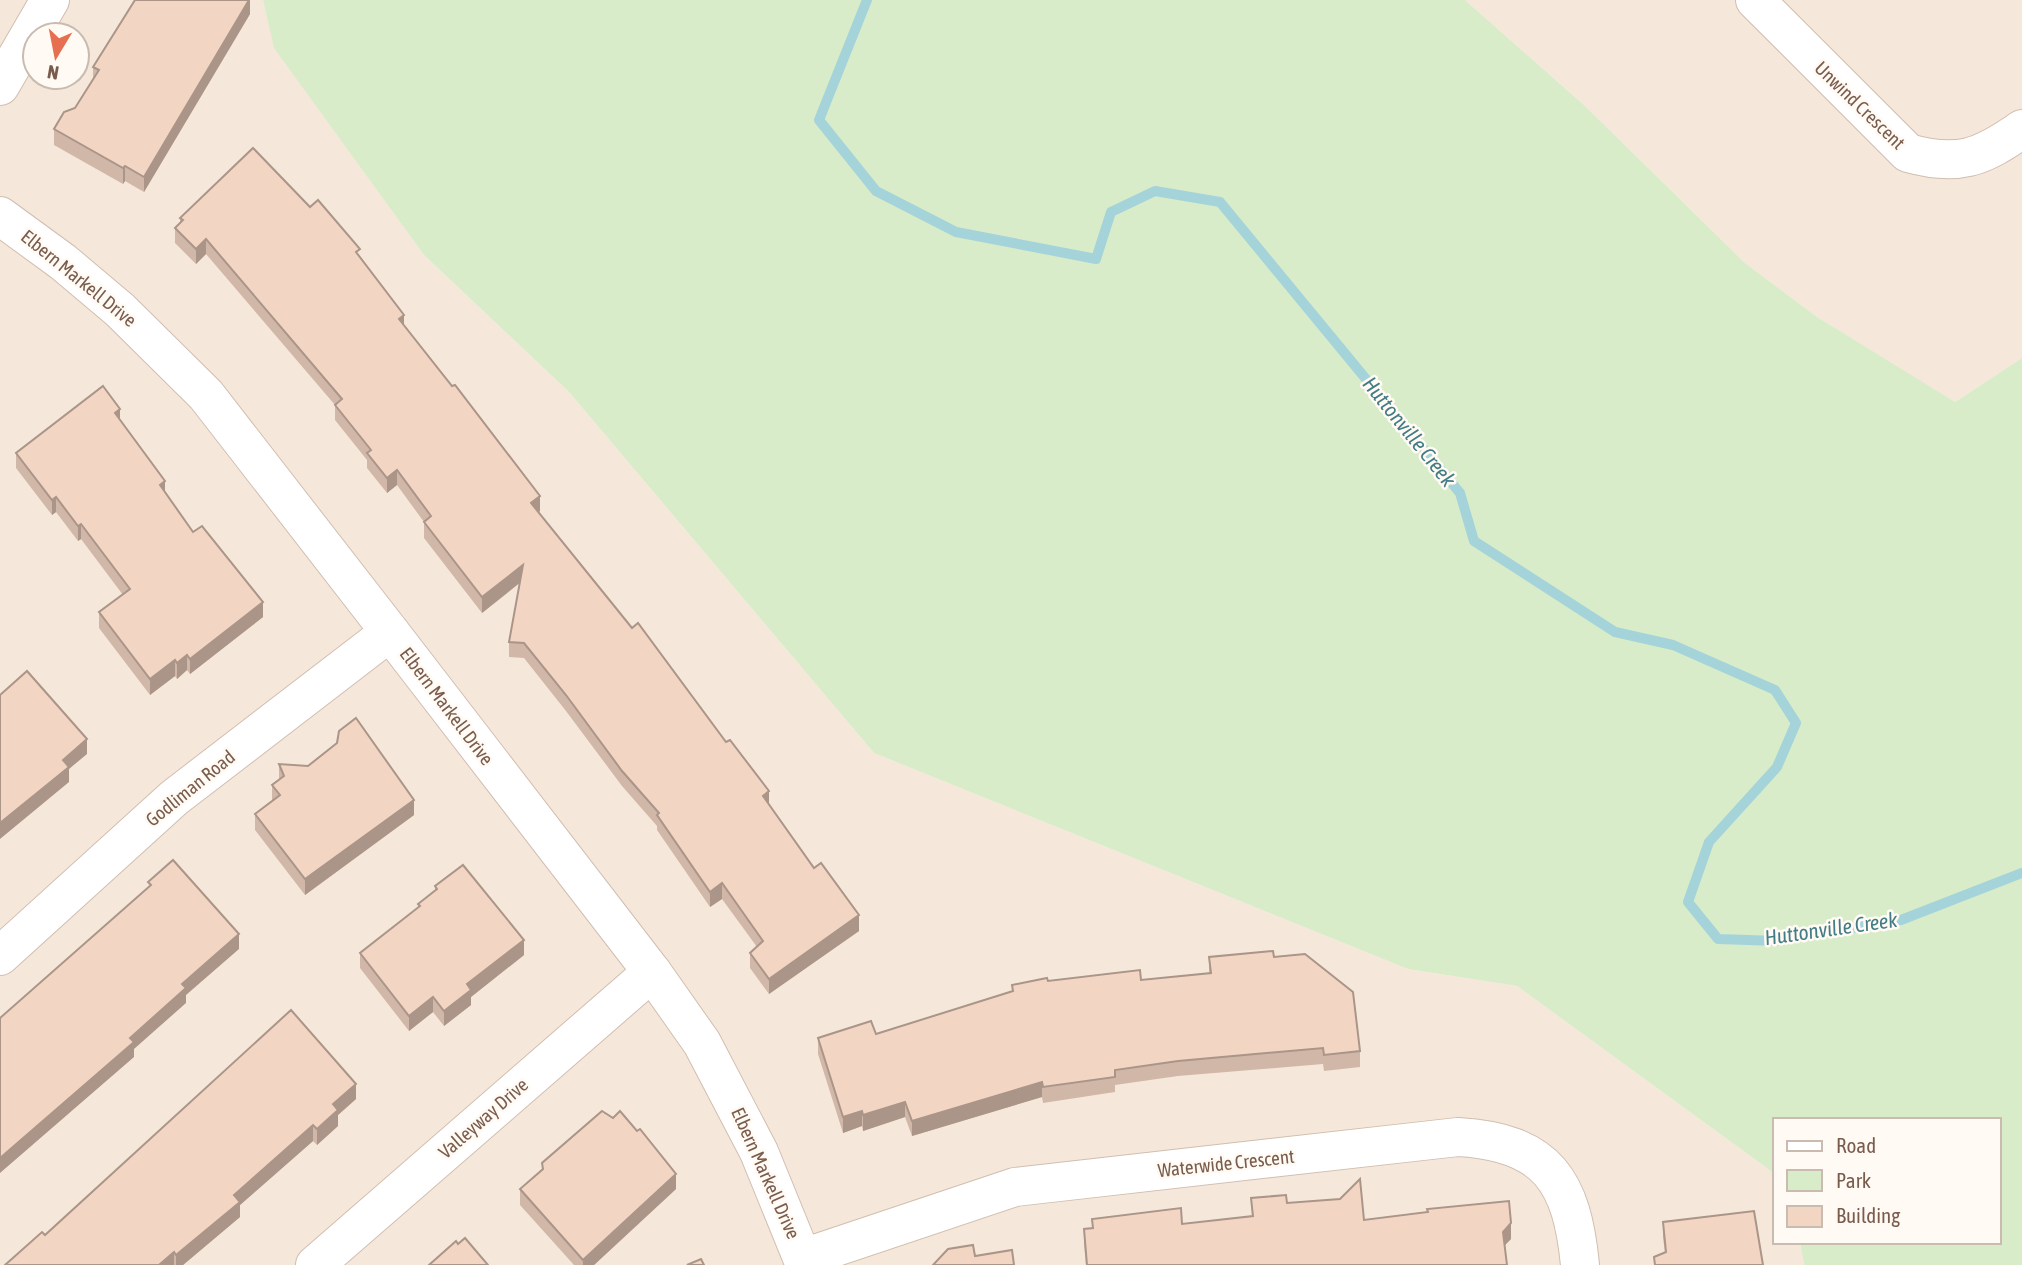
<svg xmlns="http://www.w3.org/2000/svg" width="2022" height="1265" font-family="'Asap Condensed',sans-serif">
<rect width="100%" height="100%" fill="#fdf6ec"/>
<g fill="#f5e8da" fill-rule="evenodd">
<path d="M0,0h263l12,48 149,207 145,137 305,361 534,216 109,17 258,188v68h25l4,23h-1804zM35,35h42v42h-42z"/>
<path d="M1465,0h557v358l-67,44 -54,-31 -84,-54 -72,-54 -160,-157z"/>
</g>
<path fill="#d8ecc9" d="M263,0h1202l120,106 160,157 72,54 138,85 67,-44v907h-218l-4,-23h199v-122h-224v54l-258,-188 -109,-17 -534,-216 -305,-361 -145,-137 -150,-207z"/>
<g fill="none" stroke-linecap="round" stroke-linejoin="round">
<path stroke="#a5d3da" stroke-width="10" d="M867,0l-48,120 57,71 80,41 140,27 15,-47 44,-21 65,11 240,291 14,48 141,91 58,13 102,45 21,33 -19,44 -68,75 -21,60 30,37 58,2 125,-21 121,-47"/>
<defs>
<g id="minor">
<path d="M1755,0l153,153c50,14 73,5 114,-24"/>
<path d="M0,86l50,-86"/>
<path d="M0,216l63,46 57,48 86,85 184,237 262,340 50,71 57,109 46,113"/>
<path d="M0,956l174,-158 216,-166"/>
<path d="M803,1258l212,-71 443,-50c90,5 114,45 122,128"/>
<path d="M315,1265l337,-293"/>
</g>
</defs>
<use href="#minor" stroke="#d1beb0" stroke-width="40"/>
<use href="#minor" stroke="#fff" stroke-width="38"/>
</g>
<g fill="#d1b7a8">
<path d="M250,0v14l-106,178 -19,-11 -2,3 -69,-39v-16l21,-21 18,-29v-12z"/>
<path d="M180,218l180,39 44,69 136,185 -1,1 230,293 90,126 -90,63 -19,-26v-15l7,-6 -35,-48 -12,8 -53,-77v-4l-35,-40 -56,-75 -42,-53 -15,-1v-15l11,-59 -38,30 -58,-75v-16l-27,-37 -10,8 -20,-25v-8l-32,-40v-15l-129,-151 -10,10 -21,-21v-15l5,-5z"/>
<path d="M120,420l45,73 28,39 70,85 -73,57 -3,-4 -10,9 -2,-3 -25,19 -51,-67v-16l24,-17 -42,-56 -3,2 -22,-29 -4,3 -36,-47v-15z"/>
<path d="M279,764l135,51 -109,80 -50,-65v-16l17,-13v-16l7,-6z"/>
<path d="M435,886l89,69 -53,42v8l-27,21 -11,-14 -24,19 -49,-63v-15l58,-45v-4l17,-14z"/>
<path d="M1209,957h65l86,94v16l-36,4 -1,-7 -145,12 -63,9v7l-72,11 -1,-6 -130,39 -7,-19 -42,14 -1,-5 -19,7 -25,-79v-16l58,-4 136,-43v-6l36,-4 93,-1 68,-7z"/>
<path d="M356,1099l-18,16v11l-21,19 -4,-4 -73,64v12l-57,48h-178l40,-30z"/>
<path d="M613,1118l24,13 39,58 -82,76h-20l-54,-60v-16l22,-19v-7z"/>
<path d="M1251,1198l36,5 77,17 63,-7v-4l84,30 -6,6 2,20h-421l-2,-21v-15l8,-1v-9l90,5 70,-7z"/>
<path d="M1663,1222l100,43h-109v-8l11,-4 -2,-16z"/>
</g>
<g fill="#aa9588">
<path d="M249,0h1v14l-106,178v-15z"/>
<path d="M125,166v15l-2,3v-16z"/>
<path d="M206,239v15l-10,10v-15z"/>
<path d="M404,315v16l-5,-12z"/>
<path d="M120,409v15l-5,-11z"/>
<path d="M397,470v15l-10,8v-15z"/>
<path d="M165,481v15l-5,-11z"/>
<path d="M540,496v15l-9,7v-15z"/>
<path d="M56,497v15l-4,3v-15z"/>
<path d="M81,524v15l-3,2v-15z"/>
<path d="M523,565v15l-41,33v-16z"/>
<path d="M263,602v15l-73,57v-15z"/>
<path d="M187,655v15l-10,9v-16z"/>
<path d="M175,660v16l-25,19v-16z"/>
<path d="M87,739v15l-18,15v13l-69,57v-16l63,-63z"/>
<path d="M769,791v15l-6,-10z"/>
<path d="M414,800v15l-109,80v-16z"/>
<path d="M722,883v16l-12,8v-15z"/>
<path d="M859,915v16l-90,63v-15z"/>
<path d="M239,934v15l-53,46v8l-52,46v8l-134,116v-15l130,-120 52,-54z"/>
<path d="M524,940v15l-53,42v8l-27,21v-15l23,-27z"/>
<path d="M433,997v15l-24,19v-15z"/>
<path d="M1042,1082v15l-130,39v-15z"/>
<path d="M356,1084v15l-18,16v11l-21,19v-16l16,-25z"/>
<path d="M905,1102v15l-42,14v-16z"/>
<path d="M862,1111v15l-19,7v-16z"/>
<path d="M313,1125v16l-73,64v12l-57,48h-7v-10l58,-60z"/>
<path d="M676,1174v15l-82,76h-11v-5z"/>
<path d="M1511,1223v16l-8,8v-15z"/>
<path d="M174,1252v13h-15z"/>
</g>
<g fill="#f3d5c3" stroke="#aa9588" stroke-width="2">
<path d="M135,0h114l-105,177 -19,-11 -2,2 -69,-39 10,-17 11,-4 24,-38 -6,-3z"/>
<path d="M253,148l57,59 8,-7 42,49 -4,3 48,63 -5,4 53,67 3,-1 85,111 -9,7 101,125 6,-5 88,119 4,-2 39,51 -6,5 51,72 7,-5 38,52 -90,64 -19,-26 13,-12 -41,-58 -12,9 -53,-77 2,-2 -37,-42 -56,-76 -42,-52 -15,-1 14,-77 -41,32 -58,-75 7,-6 -34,-46 -10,8 -20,-25 4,-3 -36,-45 7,-6 -136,-160 -10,10 -21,-21 8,-8 -3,-2z"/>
<path d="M103,386l17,23 -5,4 50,68 -5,4 33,47 9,-6 61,76 -73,57 -3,-4 -10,8 -2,-3 -25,19 -51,-67 31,-23 -49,-65 -3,2 -22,-29 -4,3 -36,-47z"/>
<path d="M27,671l60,68 -24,21 6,7 -69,56v-128z"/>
<path d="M356,718l58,82 -109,79 -50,-65 25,-19 -8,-10 12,-9 -5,-12 29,2 29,-23 2,-12z"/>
<path d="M173,860l66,74 -57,50 4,4 -56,50 4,4 -134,116v-140l151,-133 -3,-3z"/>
<path d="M463,865l61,75 -57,44 4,6 -27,21 -11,-14 -24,19 -49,-63 60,-47 -2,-2 19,-15 -2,-3z"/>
<path d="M1273,951l1,6 31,-3 48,38 7,59 -36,4 -1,-7 -145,13 -63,9v7l-72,10 -1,-5 -130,39 -7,-19 -42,13 -1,-4 -19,6 -25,-79 53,-17 5,13 137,-43 -1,-6 35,-7 1,3 92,-11 1,10 70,-7 -2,-16z"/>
<path d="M291,1010l65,74 -23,20 5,6 -21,19 -4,-4 -79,70 6,7 -64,53 -2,-3 -15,13h-154l37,-33 3,3z"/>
<path d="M602,1111l11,7 7,-7 17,20 3,-2 36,45 -93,86 -63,-71 23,-20 -1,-6z"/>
<path d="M1360,1179l4,41 64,-8 -1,-3 82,-8 2,22 -8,9 4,33h-420l-3,-36 9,-1 -1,-9 89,-11 1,16 71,-8 -2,-18 35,-3 1,8 53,-4z"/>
<path d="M1754,1211l9,54h-108l-1,-8 12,-5 -3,-30z"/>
<path d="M465,1238l23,27h-59l27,-24 2,3z"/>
<path d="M973,1245l2,11 37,-6 2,15h-81l15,-16z"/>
<path d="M701,1259l3,6h-17z"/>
</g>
<g text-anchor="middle" stroke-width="5" stroke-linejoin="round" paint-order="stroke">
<g font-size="19" fill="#7a5c4d" stroke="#fffaf3">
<text transform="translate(1860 105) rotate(44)" y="7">Unwind Crescent</text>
<text transform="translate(79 278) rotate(39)" y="7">Elbern Markell Drive</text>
<text transform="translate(447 706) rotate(53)" y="7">Elbern Markell Drive</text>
<text transform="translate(190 788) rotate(-39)" y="7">Godliman Road</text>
<text transform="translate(483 1118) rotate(-41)" y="7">Valleyway Drive</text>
<text transform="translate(1226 1163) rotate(-6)" y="7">Waterwide Crescent</text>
<text transform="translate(766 1173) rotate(66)" y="7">Elbern Markell Drive</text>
</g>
<g font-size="21" font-style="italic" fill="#437c86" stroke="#fffaf3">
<text transform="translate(1409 432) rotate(51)" y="7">Huttonville Creek</text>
<text transform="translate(1831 929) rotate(-8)" y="7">Huttonville Creek</text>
</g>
</g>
<rect x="1773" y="1118" width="228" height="126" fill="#fffaf3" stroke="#cabbb1" stroke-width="2"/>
<rect x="1787" y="1141" width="35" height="10" fill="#ffffff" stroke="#cabbb1" stroke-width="2"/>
<text x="1836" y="1153" font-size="21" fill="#7a5c4d">Road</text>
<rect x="1787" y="1170" width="35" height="21" fill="#d8ecc9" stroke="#cabbb1" stroke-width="2"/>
<text x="1836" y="1188" font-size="21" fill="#7a5c4d">Park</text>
<rect x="1787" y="1206" width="35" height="21" fill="#f3d5c3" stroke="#cabbb1" stroke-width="2"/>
<text x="1836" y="1223" font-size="21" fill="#7a5c4d">Building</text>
<g transform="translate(56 56) rotate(190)"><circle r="33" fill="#fffaf3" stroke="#cabbb1" stroke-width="2"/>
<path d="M0-5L12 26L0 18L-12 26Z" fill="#e76f51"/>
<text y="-10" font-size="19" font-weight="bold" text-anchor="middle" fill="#7a5c4d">N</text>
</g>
</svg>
